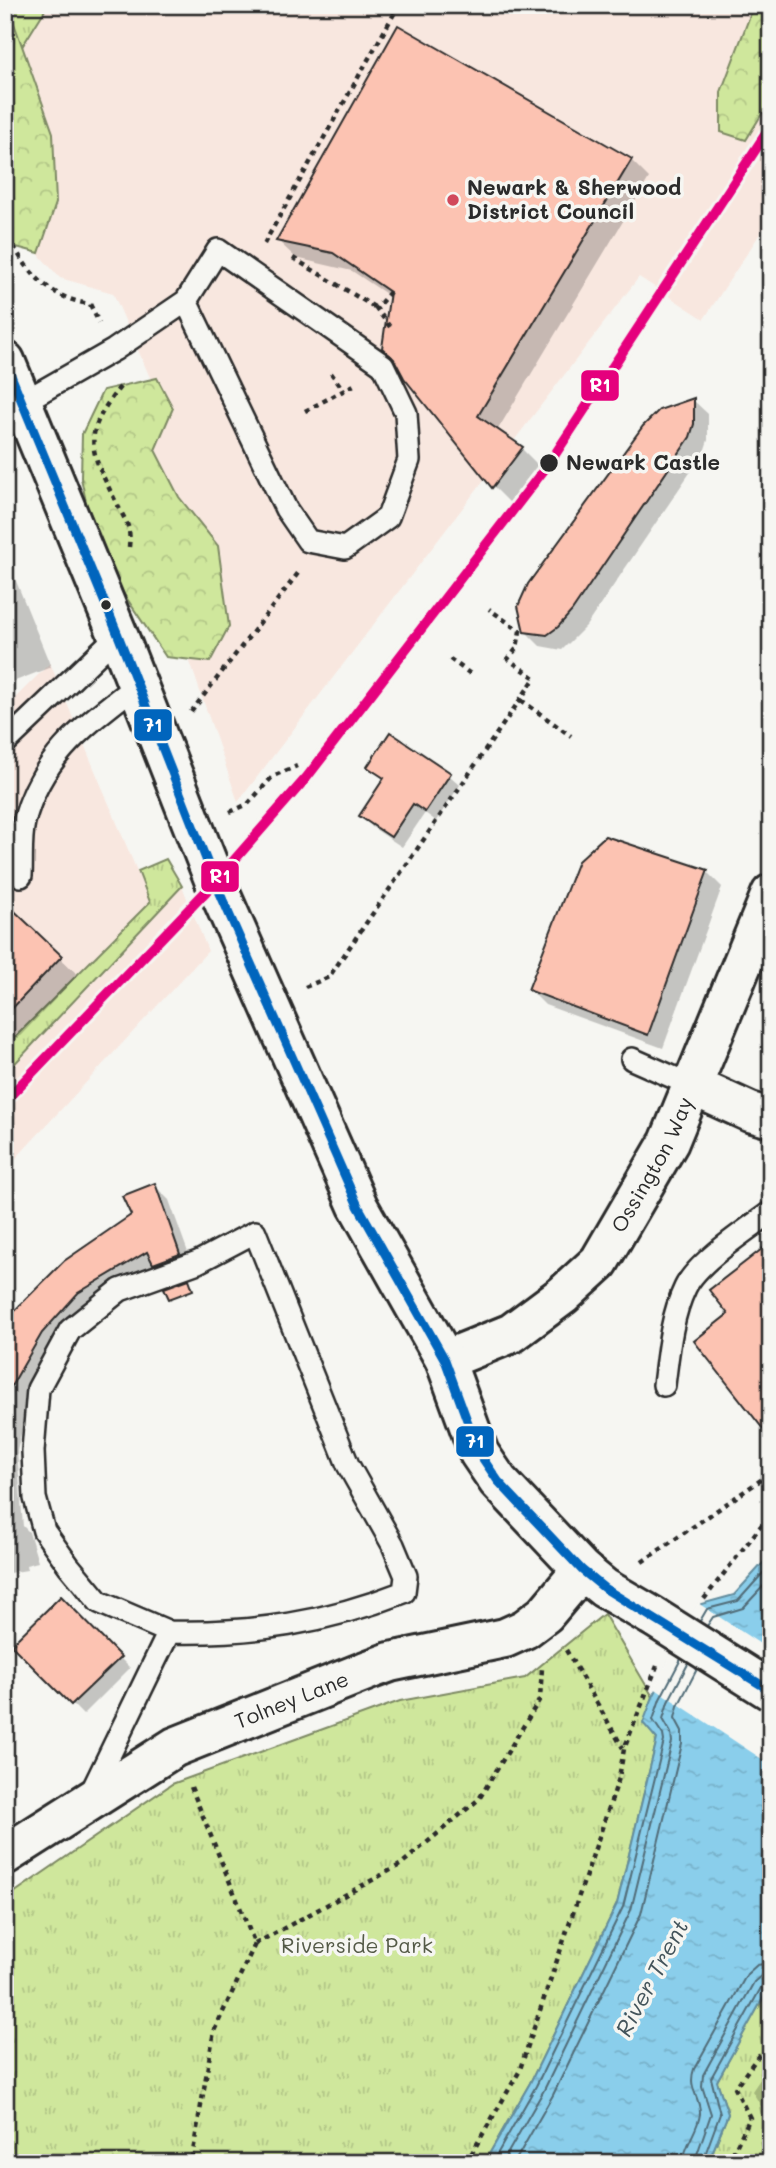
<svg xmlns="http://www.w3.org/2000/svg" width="776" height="2168" font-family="Mali,sans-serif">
<defs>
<pattern id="grass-tufts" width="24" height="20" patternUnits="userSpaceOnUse" patternTransform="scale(1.75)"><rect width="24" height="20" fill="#cfe79c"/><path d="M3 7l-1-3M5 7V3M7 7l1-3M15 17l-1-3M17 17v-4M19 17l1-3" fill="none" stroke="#b2c687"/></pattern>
<pattern id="forest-crowns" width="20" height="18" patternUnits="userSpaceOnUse" patternTransform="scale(1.75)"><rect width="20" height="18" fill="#cfe79c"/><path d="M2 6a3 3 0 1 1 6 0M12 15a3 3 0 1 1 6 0" fill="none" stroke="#b2c687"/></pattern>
<pattern id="water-ripples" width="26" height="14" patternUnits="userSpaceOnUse" patternTransform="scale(1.75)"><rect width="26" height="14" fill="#8aceeb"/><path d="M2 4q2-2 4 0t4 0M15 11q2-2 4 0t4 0" fill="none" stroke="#77b1ca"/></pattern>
</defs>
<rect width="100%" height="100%" fill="#f6f6f2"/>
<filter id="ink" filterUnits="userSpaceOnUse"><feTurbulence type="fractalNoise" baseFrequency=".0143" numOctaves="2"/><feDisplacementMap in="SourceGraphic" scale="14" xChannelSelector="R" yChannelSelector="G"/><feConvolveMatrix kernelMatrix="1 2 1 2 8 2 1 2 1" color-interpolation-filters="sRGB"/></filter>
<g filter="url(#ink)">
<g fill="#f8e7df">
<path d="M5,5h766l-21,128 21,-34v118l-67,102 -65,-42 -401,525 -120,-350 37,-63 -42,-96 -53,-15 -38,-42z"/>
<path d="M50,663l100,239 -145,145v-339z"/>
<path d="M182,886l26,65 -203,219v-96z"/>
</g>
<g fill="url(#grass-tufts)" stroke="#7d8964" stroke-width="2">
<path d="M5,5h43l-43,69z"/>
<path d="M166,859l16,27 -177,188v-27l145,-145 -12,-31z"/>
<path d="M604,1614l49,83 -9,26 13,16 -40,165 -87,179 -46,80h-479v-264l167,-115 228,-83 125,-23z"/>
<path d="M771,1984v179h-63l20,-49 -11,-33z"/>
</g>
<g fill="url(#forest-crowns)" stroke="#7d8964" stroke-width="2">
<path d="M754,5h17v94l-25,41 -25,-8v-40z"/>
<path d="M5,8l6,7 42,118 3,70 -17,50 -34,-9z"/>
<path d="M157,378l16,30 -18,42 24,47 39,49 11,80 -19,36 -44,-5 -69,-103 -16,-76 1,-44 21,-44z"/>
</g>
<path fill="url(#water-ripples)" stroke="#648d9e" stroke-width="2" d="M771,1554v430l-54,97 11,33 -20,49h-224l46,-80 87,-179 40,-165 -14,-16 10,-26 48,-93 33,-9z"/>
<path fill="#f6f6f2" d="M698,1603l73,48v114l-117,-77z"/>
<g fill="#0003">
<path d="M631,160l18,18 -152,253 25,18 17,17 -28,38 -17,-17 -89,-110 -14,-80 -39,-26 -56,-13 -18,-17z"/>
<path d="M693,400l15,14v26l-4,12 -118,174 -24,24 -22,-4 -15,-15z"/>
<path d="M5,554l46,113 -46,18z"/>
<path d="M369,767l80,8 11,10 -24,36 -11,-8 -23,34 -30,-20 -10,-11 23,-35z"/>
<path d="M605,838l102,34 15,15 -59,161 -118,-43 -15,-15z"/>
<path d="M5,905l73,70 -73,77z"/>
<path d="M154,1185l15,15 25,69 -101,39 -67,103 -9,40 6,75 6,6 9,30 -12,3 1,5 -18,3 -4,-2v-239l128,-116z"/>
<path d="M61,1599l69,69 -47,47 -69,-70z"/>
<path d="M767,2069h4v54l-19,-32z"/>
</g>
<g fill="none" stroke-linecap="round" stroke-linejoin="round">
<g stroke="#516c78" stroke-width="2">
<path d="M700,1621l7,-12 31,-8 33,-37"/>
<path d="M707,1626l6,-9 30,-9 28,-30"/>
<path d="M492,2163l44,-77 87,-179 41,-166 -1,-6 -10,-15 7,-21 21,-40"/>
<path d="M502,2163l42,-73 87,-180 41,-168 -1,-9 -8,-14 5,-17 20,-38"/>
<path d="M514,2163l39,-68 88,-181 41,-170v-13l-7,-13 3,-12 19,-37"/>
<path d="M683,2163c1,-18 15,-32 17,-49 1,-17 -13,-25 -6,-45l53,-95 10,-9 14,-2"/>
<path d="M694,2163l17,-49 -9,-28 1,-11 51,-93 8,-7 9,-2"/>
<path d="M702,2163l18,-49 -9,-36 51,-92 9,-4"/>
</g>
</g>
<g fill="#fcc3b2" stroke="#2b2b2b" stroke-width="2">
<path d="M398,25l234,134 -154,257 45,31 -31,41 -88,-110 -10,-19 -12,-11 8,-56 -57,-39 -57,-12z"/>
<path d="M694,398v26l-4,13 -118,174 -14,16 -11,8 -23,-3 -6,-26 10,-22 115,-158 16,-16z"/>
<path d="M390,732l61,41 -26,39 -12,-8 -22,33 -32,-21 25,-38 -17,-11z"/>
<path d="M605,836l103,34 -60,165 -120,-45 50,-129z"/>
<path d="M5,902l57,54 -57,60z"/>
<path d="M155,1183l25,71 -27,10 -6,-12 -69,41 -36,40 -37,64v-70l8,-15 51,-51 67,-46 -9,-19z"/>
<path d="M771,1242v197l-77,-98 34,-27 -19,-24z"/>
<path d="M189,1279l4,11 -24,9 -5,-11z"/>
<path d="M61,1596l60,61 -50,48 -60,-60z"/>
</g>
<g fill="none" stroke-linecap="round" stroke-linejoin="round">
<defs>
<g id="service">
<path d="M23,402l91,-52 72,-49 32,-51 165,115 23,48 3,47 -21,57 -43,31 -37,-7 -22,-32 -100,-208"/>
<path d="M5,743l113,-108"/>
<path d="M21,876c1,-17 -1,-37 3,-54 17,-67 63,-98 114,-138"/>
<path d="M632,1059l61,27"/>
<path d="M664,1385c4,-31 7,-68 21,-97 12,-26 62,-58 86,-76"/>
<path d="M90,1795l79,-163c84,2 156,-9 235,-40l2,-16 -13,-31 -45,-80 -93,-233 -57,30 -78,28 -50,40 -32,59 -5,62 2,47 9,33 25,35 30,36 70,30"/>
</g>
<g id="minor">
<path d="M693,1086l57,26 21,6"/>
<path id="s1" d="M445,1360l67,-27 51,-38 36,-33 70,-120 102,-248"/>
<path id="s2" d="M5,1855l170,-108 196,-78 19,-7 115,-24 20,-9 20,-15 37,-44"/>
</g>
<path id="secondary" d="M5,361l113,274 97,247 143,324 87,154 34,93 19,28 84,89 22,18 48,28"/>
</defs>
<use href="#service" stroke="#2b2b2b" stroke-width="26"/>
<use href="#minor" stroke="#2b2b2b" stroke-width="44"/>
<use href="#secondary" stroke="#2b2b2b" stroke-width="44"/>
<g stroke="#2b2b2b" stroke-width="4.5" stroke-dasharray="5 5" stroke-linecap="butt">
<path d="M5,228c17,39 41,70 85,76l9,19"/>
<path d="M267,243l-2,-1 134,-237"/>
<path d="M293,258l83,50"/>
<path d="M390,327l-14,-19 14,-16"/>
<path d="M331,373l13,18"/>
<path d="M120,387c-41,51 -29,65 -2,119 9,18 13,20 11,41"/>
<path d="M305,411l49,-26"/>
<path d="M450,659l22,16"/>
<path d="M521,700l50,36"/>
<path d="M191,712l108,-140"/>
<path d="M230,812l18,-8 25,-28 24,-10"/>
<path d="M305,987l24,-10 206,-299 -27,-19 9,-11 3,-17 -31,-22"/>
<path d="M642,1562l129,-89"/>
<path d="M704,1599l67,-86"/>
<path d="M566,1650l57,98"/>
<path d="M191,1787l64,157 -41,87 -23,132"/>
<path d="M255,1944l145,-79 79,-66 61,-100 2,-31"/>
<path d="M466,2163l53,-91 100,-294 5,-29 33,-83"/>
<path d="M728,2163l22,-45 -15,-30 24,-33h12"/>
</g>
<use href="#service" stroke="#f6f6f2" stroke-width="21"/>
<use href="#minor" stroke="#f6f6f2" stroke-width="38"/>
<use href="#secondary" stroke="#f6f6f2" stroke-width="38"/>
<defs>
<path id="secondary-bridge" d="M652,1616l119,75"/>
</defs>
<use href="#secondary-bridge" stroke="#2b2b2b" stroke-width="44" stroke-linecap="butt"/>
<use href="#secondary-bridge" stroke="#f6f6f2" stroke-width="38"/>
<defs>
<path id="bus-1" d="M5,361l113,274 97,247 143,324 87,154 34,93 19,28 84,89 22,18 167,103"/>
</defs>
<use href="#bus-1" stroke="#f6f6f2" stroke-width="14"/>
<use href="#bus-1" stroke="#0065bd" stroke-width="9"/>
<defs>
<path id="rail-1" d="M5,1101l210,-219 92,-105 243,-315 221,-336"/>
</defs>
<use href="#rail-1" stroke="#f6f6f2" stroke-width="16"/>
<use href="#rail-1" stroke="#e5007d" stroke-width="10"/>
</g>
</g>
<circle fill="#d1495b" stroke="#f6f6f2" stroke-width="2.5" cx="453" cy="200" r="7"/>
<g fill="#2b2b2b" stroke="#f6f6f2" stroke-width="2.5">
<circle cx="549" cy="463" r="10"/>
<circle cx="106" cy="605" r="6"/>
</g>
<g text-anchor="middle" stroke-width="7" stroke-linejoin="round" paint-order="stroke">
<g font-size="21" font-weight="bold" fill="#2b2b2b" stroke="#f6f6f2" text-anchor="start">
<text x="467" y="195">Newark &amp; Sherwood<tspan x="467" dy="24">District Council</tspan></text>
</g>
<g font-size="21" font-weight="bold" fill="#2b2b2b" stroke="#f6f6f2" text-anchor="start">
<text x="566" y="470">Newark Castle</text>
</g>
<g font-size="21" fill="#2b2b2b" stroke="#f6f6f2">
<text dy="7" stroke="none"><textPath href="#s1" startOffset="296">Ossington Way</textPath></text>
<text dy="7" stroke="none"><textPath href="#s2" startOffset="327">Tolney Lane</textPath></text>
</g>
<g font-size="21" fill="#545a47" stroke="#f6f6f2">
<text x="357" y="1953">Riverside Park</text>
</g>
<g font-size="23" font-style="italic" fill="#43545b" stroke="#f6f6f2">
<text transform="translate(652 1978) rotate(-62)" y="8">River Trent</text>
</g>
</g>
<g stroke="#f6f6f2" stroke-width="2.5">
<rect x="580" y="369" width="40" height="33" rx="7" fill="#e5007d"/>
<rect x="133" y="708" width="40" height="34" rx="7" fill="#0065bd"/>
<rect x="200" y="860" width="40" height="33" rx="7" fill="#e5007d"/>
<rect x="455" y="1425" width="40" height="33" rx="7" fill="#0065bd"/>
</g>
<g font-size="19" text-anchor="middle" font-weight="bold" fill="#fff">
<text x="600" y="392">R1</text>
<text x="153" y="732">71</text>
<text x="220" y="883">R1</text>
<text x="475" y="1448">71</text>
</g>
<rect width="776" height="2168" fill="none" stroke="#f6f6f2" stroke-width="28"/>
<rect x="14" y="14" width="748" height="2140" fill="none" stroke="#2b2b2b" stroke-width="2.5" filter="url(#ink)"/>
</svg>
